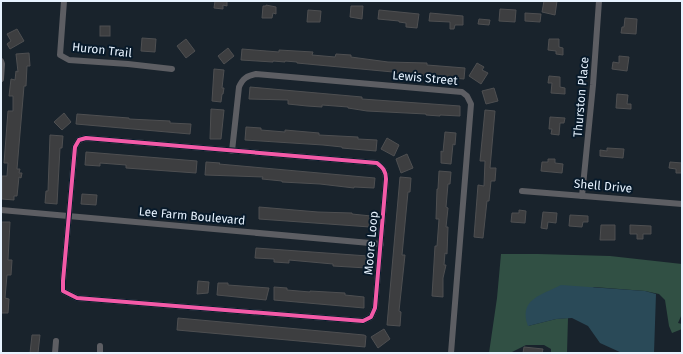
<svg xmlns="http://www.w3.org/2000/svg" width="683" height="354" font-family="'Fira Sans',sans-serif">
<rect width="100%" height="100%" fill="#19232c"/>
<path fill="#315044" d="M501,254h37l72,2 72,8v50l-4,9 4,1v5l-10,4 -3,-7 -4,-26 -6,-6 -14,-3 -51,-4 -66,39 28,-7 12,-1 -1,35h-16v-4l-7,-4h-18l-16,8h-21l8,-55z"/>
<path fill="#2a4a58" d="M561,285l84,6 11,3 -2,59h-32l-22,-10 -12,-17 -16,-8 -16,1 -28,7c-10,-27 14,-31 33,-41z"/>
<g fill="#3d3e40" stroke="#4e4f51">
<path d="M215,1h12v5l-4,-1v4l-9,-1z"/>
<path d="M544,1h13l-2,14 -13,-3z"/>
<path d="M266,5l10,2v7l-3,-1 -1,5h-10l1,-12h3z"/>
<path d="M351,6h12l-1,13 -12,-2z"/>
<path d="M500,9l16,1 -1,12 -16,-1z"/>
<path d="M308,10l13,1 -1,11h-13z"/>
<path d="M379,10l40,4 -2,14 -11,-1v-4l-7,-1v-1l-21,-2z"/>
<path d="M430,13l33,3v9h-8l-1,4h-4v-7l-21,-1z"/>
<path d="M525,13l16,1 -1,8 -15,-1z"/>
<path d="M625,18l12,1 -1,15 -15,-1 1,-6h2z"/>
<path d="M479,19l11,1 -1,5 -11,-1z"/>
<rect x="100" y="26" width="10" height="10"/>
<path d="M17,29l7,12 -14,8 -3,-5 4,-3 -4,-7z"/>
<path d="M142,38l14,1 -1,13 -14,-1z"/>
<path d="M186,39l9,12 -9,7 -9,-12z"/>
<path d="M549,39h10v8l4,1v7l-7,-1v-3l-8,-1z"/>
<path d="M228,48l6,8 -10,8 -6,-8z"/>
<path d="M242,49l37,3v-2l34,2 -1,3 23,2 1,-3 15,1v2l37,5 39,1v2l38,3 -1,11 -71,-6v-1l-96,-9v-1l-12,-1v1l-12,-1v1l-32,-2z"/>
<path d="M29,53l1,13h-3l-1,20h-2l-7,83h3l-1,4h3l-1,5 -2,-1 -2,19h-3v4l-12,-1v-23h5l1,-13h-4l4,-52h5v-15h-4l2,-17 4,1 1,-9 2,1 -2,-18z"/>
<path d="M619,56l10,1 -2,14 -15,-2 1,-7 6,1z"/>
<path d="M477,63l7,4 -2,3 6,3 -7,11 -12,-8z"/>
<path d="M214,69l10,1 -2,18h2l-1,6h-1l-1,8 -9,-1z"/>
<path d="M549,76l11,1v10l5,1v6l-14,-1 1,-10h-4z"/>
<path d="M250,87l112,10v2l98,7v10l-20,-1v1l-14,-1v-1l-59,-3 -19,-3v-1l-26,-2v2l-15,-1 -19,-2v-4l-39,-1z"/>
<path d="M494,88l4,13 -12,3 -4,-13z"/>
<path d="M617,94l11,1 -1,9h4v5l-15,-1z"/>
<path d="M211,109l13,1 -3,29h-11z"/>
<path d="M485,110l10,1 -5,57h6l-1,13h-4l-2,20h-2l-4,37 -9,-1 4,-52 6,1 1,-25h-5z"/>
<path d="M64,113l7,9 -9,8 -8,-8z"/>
<path d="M77,114l52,4v1l41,2v2l21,1 -1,10 -114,-10z"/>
<path d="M550,117l15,1 -1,5h-4l-1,12 -8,-1 1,-5h-3z"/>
<path d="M246,127l15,1v2l24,2v-2l34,3v2l39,2v2l19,1 -1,11 -34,-3v-1l-19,-2 -78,-5z"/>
<path d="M445,132l11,1 -1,12 -2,-1 -2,20 -10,-1v-12l2,1z"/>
<path d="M50,135l13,1 -1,12h-2l-3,56 -12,-1 1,-12h2z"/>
<path d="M387,138l12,7 -5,11 -13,-7z"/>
<path d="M607,148l17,1 -1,9 -23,-2v-6l7,1z"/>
<path d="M86,152l111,9 -1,12 -70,-5v-3l-26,-2v3l-15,-1z"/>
<path d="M407,154l6,14 -12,5 -5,-14z"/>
<path d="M548,159h7v4l8,1 -1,9 -21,-2 1,-9h6z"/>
<path d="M206,162l14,1 -1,1 156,14 -1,10 -20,-1v1l-34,-4 -38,-2v-1l-20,-2 1,-2 -58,-2z"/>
<path d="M670,162l12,1v10h-6v-4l-7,-1z"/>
<path d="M439,171l12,1 -1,12h-2l-2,23 2,1 -2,19h2l-1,27 -2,-1 -1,12h2l-3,13v19l-11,-1 3,-50h2l2,-27h-3l1,-30h1z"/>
<path d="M400,177l11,1 -1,14h-2l-6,63h3l-6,56 2,1 -1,14 -13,-1z"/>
<path d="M82,194l15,1 -1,10 -15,-1z"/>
<path d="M259,207l59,5 34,1v1l19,2 -1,11 -111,-8z"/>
<path d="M519,210l7,1 -1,12 -14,-1 1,-9h7z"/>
<path d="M543,212l14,1 -1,10 -8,-1 -1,7 -6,-1z"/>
<path d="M570,215l18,1v6h-5l-1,5 -13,-1z"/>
<path d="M1,222h9l-2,38h4l-1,15h-4l-2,23 4,1 -1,14h-7z"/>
<path d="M601,225h14v15h-15z"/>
<path d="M630,225l21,1v8h-8v5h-6v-5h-7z"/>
<path d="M256,248l112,8 -1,12 -34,-2v-2l-44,-4v3l-15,-1v-3l-19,-1z"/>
<path d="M198,281l11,1 -1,11 -11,1z"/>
<path d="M218,283h10v2l41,3 -3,12 -49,-5z"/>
<path d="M274,287l13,1v2l23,2v-1l35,2v2l19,2v11l-90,-8z"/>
<path d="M178,318l186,17 2,1 -1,11 -188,-17z"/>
<path d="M384,329l6,10 -12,9 -7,-11z"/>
<path d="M32,335h8l-2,18h-8z"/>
<path d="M524,347l19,2 -1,4h-19z"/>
</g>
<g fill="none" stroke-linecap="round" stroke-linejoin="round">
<g stroke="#5d5e63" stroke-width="6">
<path d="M64,1l-4,54 9,5 59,4 44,5"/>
<path d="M1,61l1,3 -1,15"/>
<path d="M86,138l291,25c6,5 9,8 9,16l-11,129 -4,9 -8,4 -286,-23 -14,-7v-10l12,-134 4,-7z"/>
<path d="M232,151l7,-64c4,-9 8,-11 17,-13l206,18 5,4 4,8 -20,249"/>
<path d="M522,191l160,13"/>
<path d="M582,196l11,-111 6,-84"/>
<path d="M1,210l380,34"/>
<path d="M55,353l1,-12"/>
<path d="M100,353v-7"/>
</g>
<defs>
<path id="cycleway" d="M86,138l291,25c6,5 9,8 9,16l-11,129 -4,9 -8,4 -286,-23 -14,-7v-10l12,-134 4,-7z"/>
</defs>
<use href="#cycleway" stroke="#081a2a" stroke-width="6"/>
<use href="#cycleway" stroke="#f35aa7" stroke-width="4"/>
</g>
<g text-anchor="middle" stroke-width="4" stroke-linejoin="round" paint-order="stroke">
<g font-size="12" fill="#e7f3ff" stroke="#081a2a">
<text transform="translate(102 50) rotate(6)" y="4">Huron Trail</text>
<text transform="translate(425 78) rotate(5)" y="4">Lewis Street</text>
<text transform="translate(581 97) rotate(-85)" y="4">Thurston Place</text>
<text transform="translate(603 186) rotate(5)" y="4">Shell Drive</text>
<text transform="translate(192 216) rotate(5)" y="4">Lee Farm Boulevard</text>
<text transform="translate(371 243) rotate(-85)" y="4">Moore Loop</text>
</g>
</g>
<rect width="683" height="354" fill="none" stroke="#e7f3ff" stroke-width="4"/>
</svg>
